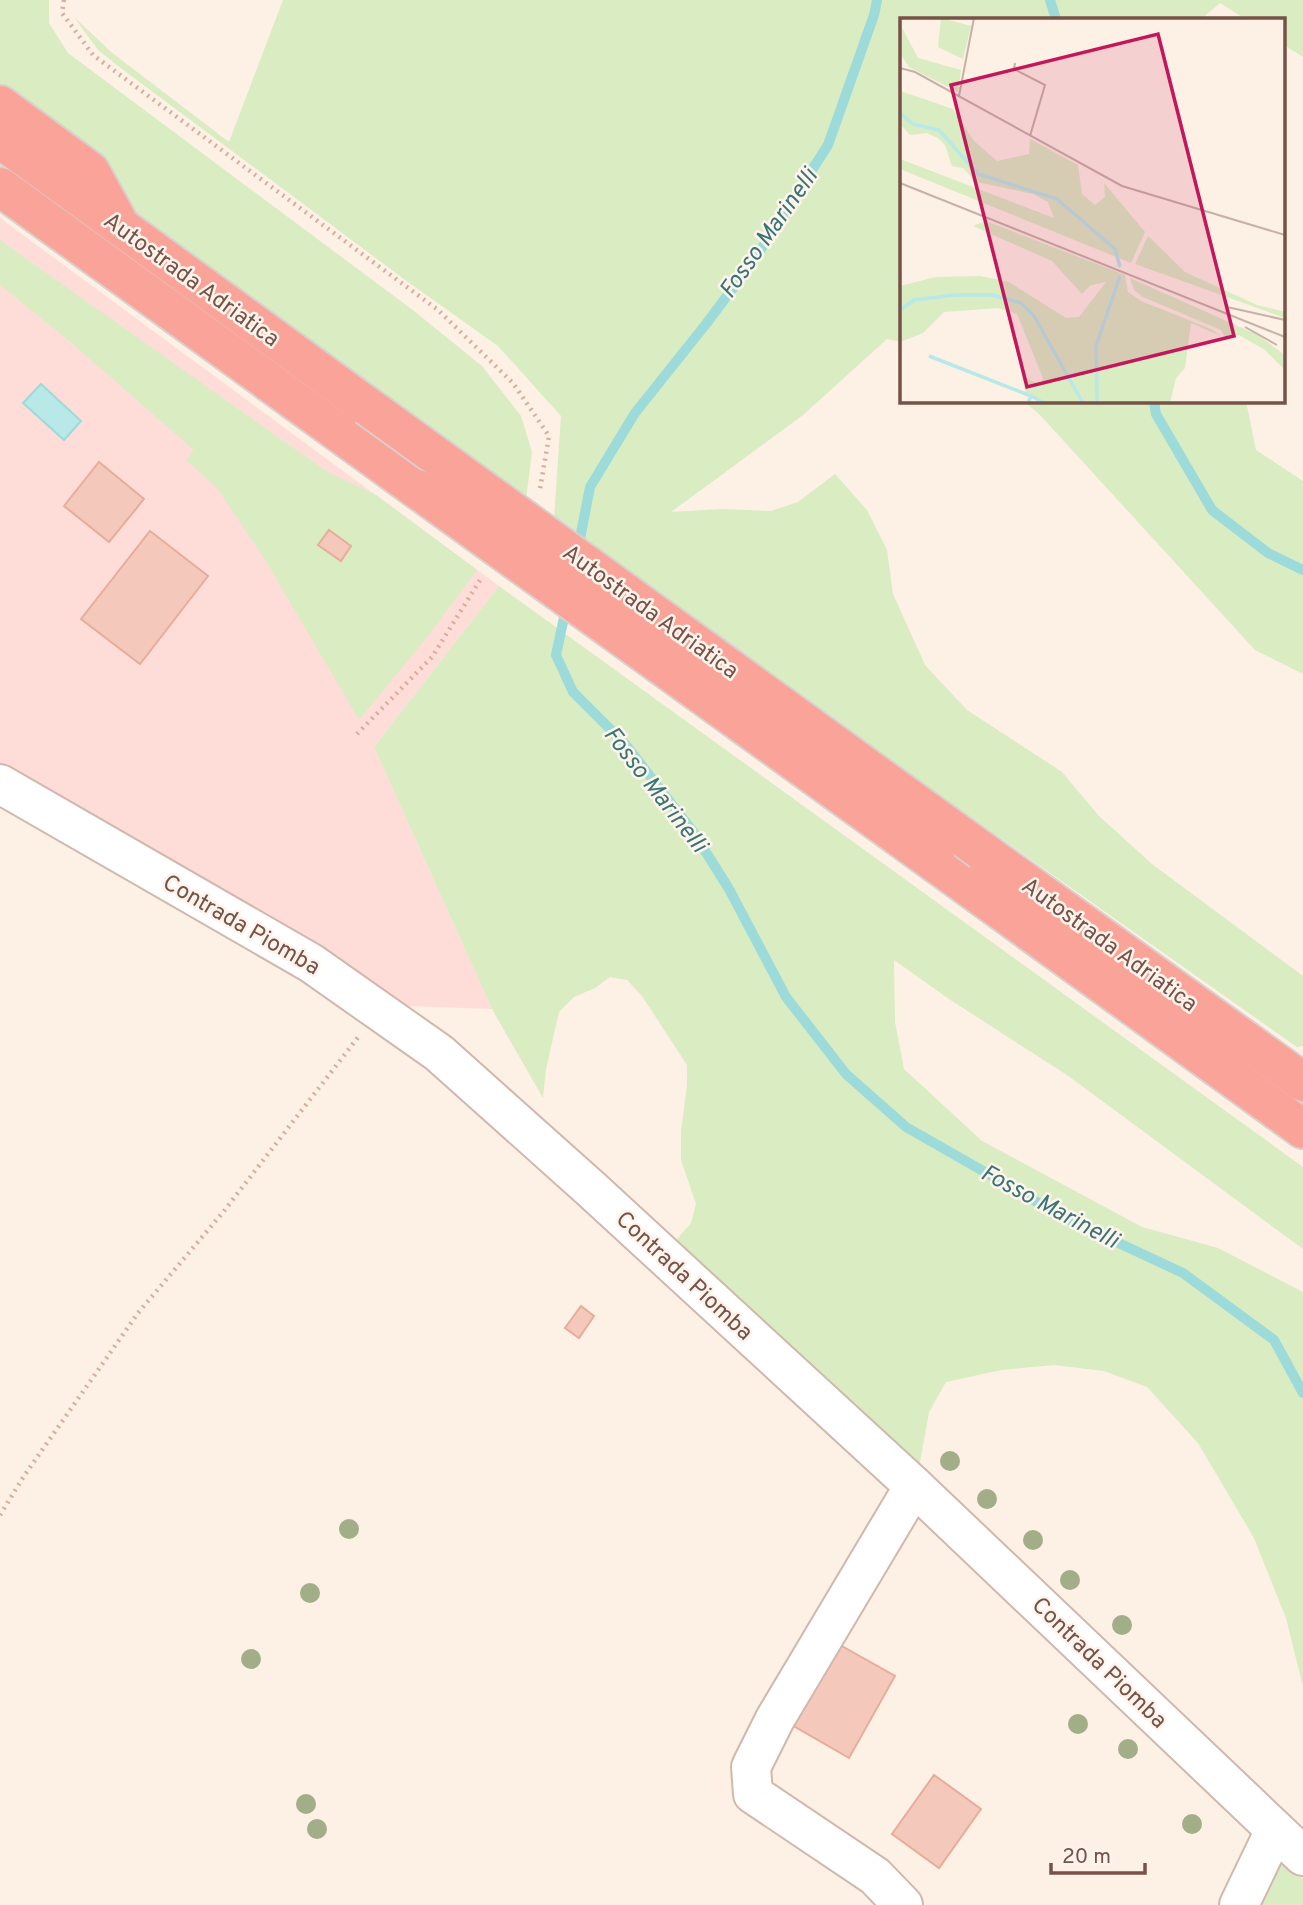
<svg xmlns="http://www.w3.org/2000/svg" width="1303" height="1905" font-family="Overpass,sans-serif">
<rect width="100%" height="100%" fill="#fdf0e4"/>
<path fill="#feddd8" d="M0,218l499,368 -125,161 118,262 -85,-3 -407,-241z"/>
<g fill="#d9ecc2">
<path d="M0,0h49v23l19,30 346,258 68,55 39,50 11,36 -6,47 -410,-291 -116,-116z"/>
<path d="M283,0h1020v57l-19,-12v-26h-39l-25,-16 -19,16h-299v323l-15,-3 -84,76 -132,97 50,-3 50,2 27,-9 37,-28 32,36 20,40 6,44 32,71 42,45 95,62 37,44 53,48 151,112v70l-6,1 -552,-389 -191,-139 7,-103 -63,-70 -90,-64 -282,-210 -28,-22 -24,-33 37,35 118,90z"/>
<path d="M0,240l326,231 50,24 101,75 -49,66 -69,84 -92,-157 -50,-75 -31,-28 8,-10 -126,-110 -68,-55z"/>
<path d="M1024,401h222l10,49 47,31v193l-48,-24 -215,-235z"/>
<path d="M499,586l804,581v82l-236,-174 -118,-76 -55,-39 1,62 9,47 78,72 160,86 76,21 85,44v395l-17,-69 -32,-80 -56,-95 -51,-56 -43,-16 -50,-6 -53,5 -55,12 -17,30 -10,56 -247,-223 19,-22 5,-19 -15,-44v-29l6,-45v-21l-45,-69 -15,-16 -17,-3 -15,11 -21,9 -15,15 -13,57 -3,29 -51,-89 -118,-262z"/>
<path d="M1277,1853l26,26v26h-48z"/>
</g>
<path fill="#b8e8e8" stroke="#9ddada" stroke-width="2" d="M41,384l40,37 -17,19 -41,-37z"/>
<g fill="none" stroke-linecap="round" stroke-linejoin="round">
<g stroke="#9ddada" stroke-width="10">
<path d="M1050,0l6,19"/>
<path d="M1154,401l2,13 56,96 56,43 35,17"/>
<path d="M578,549l12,-62 45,-74 71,-89 48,-64 74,-115 46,-130 3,-15"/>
<path d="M566,608l-10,47 17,37 53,53 68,88 35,56 57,108 60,77 60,53 159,91 118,55 91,67 29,53"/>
</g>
</g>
<g fill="#f4c9bb" stroke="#e8ac9a" stroke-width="2">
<path d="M99,462l45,37 -35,43 -45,-36z"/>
<path d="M329,530l22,16 -10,15 -23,-16z"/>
<path d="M150,531l58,45 -68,88 -59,-45z"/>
<path d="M581,1306l13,10 -15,22 -14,-10z"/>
<path d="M840,1645l55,31 -46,82 -57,-33 25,-46 4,1z"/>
<path d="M934,1775l47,34 -42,59 -47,-34z"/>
</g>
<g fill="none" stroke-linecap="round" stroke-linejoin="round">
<defs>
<g id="minor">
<path d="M0,784l311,179 128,90 151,135 324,298 389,370"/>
<path d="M903,1905l-28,-29 -122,-82 -2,-27 24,-48 139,-233"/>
<path d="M1239,1905l36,-75"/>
</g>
<g id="highway">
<path d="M0,105l90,66 26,47"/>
<path d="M0,139l367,267"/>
<path d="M0,187l417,302"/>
<path d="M982,851l321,231"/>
<path d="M937,864l366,265"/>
</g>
</defs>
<use href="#minor" stroke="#d1b8ac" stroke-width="42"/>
<use href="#highway" stroke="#d9cfcc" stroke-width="42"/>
<g stroke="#d9ac9e" stroke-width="4.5" stroke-dasharray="2 5" stroke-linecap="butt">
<path d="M64,0l-2,13 31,42 345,255 75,73 36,53 -9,53"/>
<path d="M357,734l75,-77 50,-80"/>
<path d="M0,1515l24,-39 114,-163 86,-102 135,-175"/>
</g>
<use href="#minor" stroke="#fff" stroke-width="38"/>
<use href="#highway" stroke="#faa398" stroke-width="38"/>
<defs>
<g id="highway-bridge">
<path d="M367,406l615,445"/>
<path d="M417,489l520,375"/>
</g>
</defs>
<use href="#highway-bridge" stroke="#d9cfcc" stroke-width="42" stroke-linecap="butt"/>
<use href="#highway-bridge" stroke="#faa398" stroke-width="38"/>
</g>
<g fill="#a2ae88">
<circle cx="950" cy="1461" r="10"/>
<circle cx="987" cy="1499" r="10"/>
<circle cx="349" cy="1529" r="10"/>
<circle cx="1033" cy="1540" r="10"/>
<circle cx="1070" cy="1580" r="10"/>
<circle cx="310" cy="1593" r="10"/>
<circle cx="1122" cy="1625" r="10"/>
<circle cx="251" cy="1659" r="10"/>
<circle cx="1078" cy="1724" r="10"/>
<circle cx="1128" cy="1749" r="10"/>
<circle cx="306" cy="1804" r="10"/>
<circle cx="1192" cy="1824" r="10"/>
<circle cx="317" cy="1829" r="10"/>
</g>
<g text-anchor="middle" stroke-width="5" stroke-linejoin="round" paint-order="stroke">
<g font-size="23" fill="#775248" stroke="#fff4ec">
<text transform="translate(192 279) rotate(36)" y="8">Autostrada Adriatica</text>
<text transform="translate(651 611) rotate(36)" y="8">Autostrada Adriatica</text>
<text transform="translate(242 924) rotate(30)" y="8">Contrada Piomba</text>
<text transform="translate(1110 944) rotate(36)" y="8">Autostrada Adriatica</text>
<text transform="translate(685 1275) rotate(43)" y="8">Contrada Piomba</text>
<text transform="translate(1100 1662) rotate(44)" y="8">Contrada Piomba</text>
</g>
<g font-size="24" font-style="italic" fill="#387576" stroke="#fff4ec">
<text transform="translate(768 233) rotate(-55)" y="8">Fosso Marinelli</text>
<text transform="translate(656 789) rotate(52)" y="8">Fosso Marinelli</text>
<text transform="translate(1050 1206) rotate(28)" y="8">Fosso Marinelli</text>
</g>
</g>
<g transform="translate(900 18)">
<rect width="385" height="385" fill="#fdf0e4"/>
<path d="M41,0l30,8 -8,33 -25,-12zM0,6l18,34 43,12 -3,22 -49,-25 -9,-14zM0,73l53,18 21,32 23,20 32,-7 1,-15 48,26 4,29 13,11 10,-8 -1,-14 41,49 -14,31 -231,-94v-10l154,59 -6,-16 -15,-8 -57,-12 -13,-14 -11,-2 -7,-21 -7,-7 -11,-5 -17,2 -10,-11zM86,203l139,54 3,17 13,9 70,28 10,7 -30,-13 -6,45 -9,10 -6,25h-128l-16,-8 -4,-18 18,7 3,-6 -26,-64 -19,-6 -54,4 -21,21 -23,9v-56l36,-9 44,-1 29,6 57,36 13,-1 27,-35 -15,3 -9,9 -30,-33 -79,-35zM248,218l37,36 72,33 28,7v6l-150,-54zM230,260l128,57 27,20v15l-20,-20 -26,-15 -13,4 -5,-9 -78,-33 -9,-7z" fill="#d9ecc2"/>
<path fill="none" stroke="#b8e8e8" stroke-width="3.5" d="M0,95l13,11 26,6 39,44 79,25 58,50 5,18M0,292l14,-10 40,-5h39l28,8 13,13 49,87M29,338l102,40M128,385l3,-7 13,7M197,385l-1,-57 24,-70"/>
<path fill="none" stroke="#c7b1a6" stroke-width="2" d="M115,45l-1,6 31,16 -15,51M0,50l15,4 207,114 163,49M59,78l15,-78M0,165l385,154M327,289l58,13M345,309l32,18"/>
<path fill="#c2185b" fill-opacity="0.15" stroke="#c2185b" stroke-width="3.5" d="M258,16l76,302 -207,51 -76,-302z"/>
<rect width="385" height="385" fill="none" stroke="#775248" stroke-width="3.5"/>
</g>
<path d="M1051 1863v10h94v-10" fill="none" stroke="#775248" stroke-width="3.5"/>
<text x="1062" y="1863" font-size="21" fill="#775248" stroke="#fff4ec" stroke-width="5" paint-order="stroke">20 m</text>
</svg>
